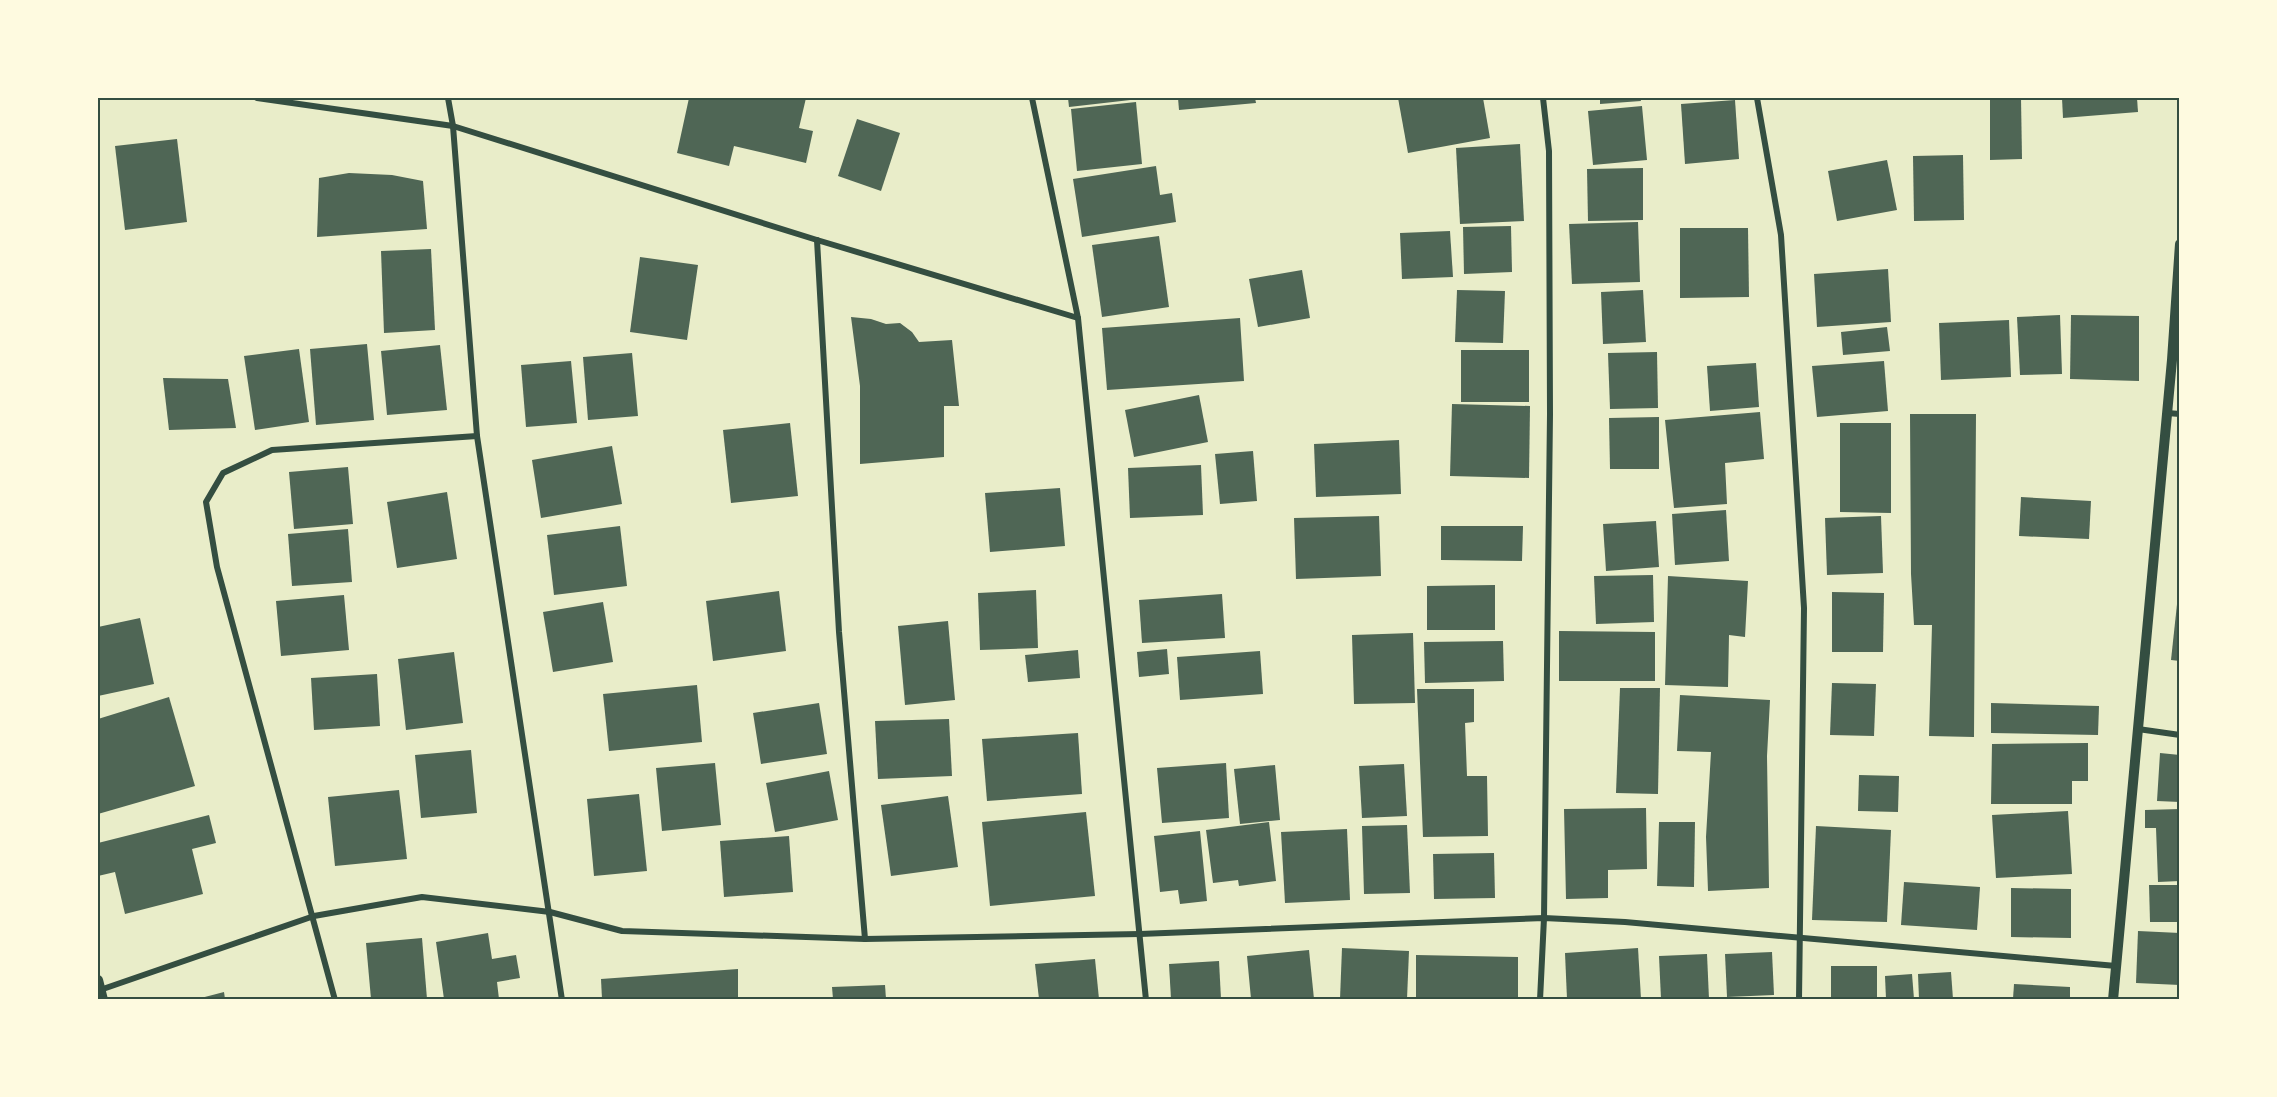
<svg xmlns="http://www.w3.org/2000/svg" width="2277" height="1097" font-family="Literata,serif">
<rect width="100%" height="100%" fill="#e9edc9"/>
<g fill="#4f6655">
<path d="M689,98h44l12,2v-2h61l-7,30 14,3 -7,32 -72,-17 -5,20 -52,-13z"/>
<path d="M1068,98h71v1l-70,8z"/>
<path d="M1178,98h77l1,5 -77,7z"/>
<path d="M1398,98h85l7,40 -82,15z"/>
<path d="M1600,98h40l1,3 -41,3z"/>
<path d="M1990,98h31l1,61 -32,1z"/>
<path d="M2062,98h75l1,14 -75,6z"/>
<path d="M1735,100l4,59 -54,5 -4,-60z"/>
<path d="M1136,102l6,62 -65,7 -6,-62z"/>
<path d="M1642,106l5,54 -54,5 -5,-54z"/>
<path d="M857,119l43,14 -19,58 -43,-15z"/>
<path d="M177,139l10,83 -62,8 -10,-84z"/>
<path d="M1520,144l4,77 -64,3 -4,-76z"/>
<path d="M1963,155l1,65 -50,1 -1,-65z"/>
<path d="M1887,160l10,50 -60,11 -9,-50z"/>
<path d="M1156,166l4,29 12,-2 4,29 -94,15 -9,-58z"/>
<path d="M1643,168v52l-55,1 -1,-52z"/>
<path d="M349,173l43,2 31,6 4,48 -110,8 2,-59z"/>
<path d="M1638,222l2,60 -68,2 -3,-60z"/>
<path d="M1511,226l1,46 -48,2 -1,-47z"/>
<path d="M1680,228h68l1,69 -69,1z"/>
<path d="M1450,231l3,46 -51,2 -2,-46z"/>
<path d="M1159,236l10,71 -67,10 -10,-72z"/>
<path d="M431,249l4,81 -51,3 -3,-82z"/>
<path d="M640,257l58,8 -11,75 -57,-8z"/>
<path d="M1888,269l3,53 -74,5 -3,-53z"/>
<path d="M1302,270l8,48 -52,9 -9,-48z"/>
<path d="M1457,290l48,1 -2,52 -48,-1z"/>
<path d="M1643,290l3,52 -43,2 -2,-52z"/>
<path d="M2060,315l2,59 -42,1 -3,-58z"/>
<path d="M2071,315l68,1v65l-69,-2z"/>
<path d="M851,317l20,2 15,5 14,-1 12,9 7,10 33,-2 7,66h-15v51l-84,7v-78z"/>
<path d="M1240,318l4,63 -137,9 -5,-62z"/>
<path d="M2009,320l2,57 -70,3 -2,-57z"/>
<path d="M1887,327l3,24 -47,4 -2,-23z"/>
<path d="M367,344l7,76 -58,5 -6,-76z"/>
<path d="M440,345l7,65 -60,5 -6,-64z"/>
<path d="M299,349l10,73 -54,8 -11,-74z"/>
<rect x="1461" y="350" width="68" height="52"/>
<path d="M1657,352l1,56 -48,1 -2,-56z"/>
<path d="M632,353l6,63 -50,4 -5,-63z"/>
<path d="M571,361l6,62 -51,4 -5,-62z"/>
<path d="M1884,361l4,50 -71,6 -5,-51z"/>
<path d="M1756,363l3,44 -49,4 -3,-45z"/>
<path d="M163,378l65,1 8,49 -67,2z"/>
<path d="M1199,395l9,47 -74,15 -9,-47z"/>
<path d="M1452,404l78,2 -1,72 -79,-2z"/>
<path d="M1760,412l4,47 -39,4 2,41 -53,4 -9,-88z"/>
<path d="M1910,414h66l-2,323 -45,-1 3,-111h-18l-3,-51z"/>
<path d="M1659,417v52h-49l-1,-51z"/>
<path d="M790,423l8,73 -67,7 -8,-73z"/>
<path d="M1840,423h51v90l-51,-1z"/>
<path d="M1399,440l2,54 -85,3 -2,-53z"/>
<path d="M612,446l10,58 -81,14 -9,-58z"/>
<path d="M1253,451l4,50 -37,3 -5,-50z"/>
<path d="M1201,465l2,50 -73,3 -2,-50z"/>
<path d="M348,467l5,57 -59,5 -5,-57z"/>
<path d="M1060,488l5,58 -75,6 -5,-59z"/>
<path d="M447,492l10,67 -60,9 -10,-66z"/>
<path d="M2021,497l70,4 -2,38 -70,-3z"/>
<path d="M1726,510l3,51 -54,4 -3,-51z"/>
<path d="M1379,516l2,60 -85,3 -2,-61z"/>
<path d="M1881,516l2,57 -56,2 -2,-57z"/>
<path d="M1656,521l3,46 -53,4 -3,-47z"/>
<path d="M620,526l7,60 -73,9 -7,-60z"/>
<path d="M1441,526h82l-1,35 -81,-1z"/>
<path d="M348,529l4,53 -60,4 -4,-52z"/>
<path d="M1653,575l1,47 -58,2 -2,-48z"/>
<path d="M1668,576l80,5 -3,56 -16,-2 -1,52 -63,-2z"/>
<path d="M1495,585v45h-68v-44z"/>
<path d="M1036,590l2,58 -58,2 -2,-57z"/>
<path d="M779,591l7,60 -73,10 -7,-60z"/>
<path d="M1832,592l52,1 -1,59h-51z"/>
<path d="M1222,594l3,44 -83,5 -3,-43z"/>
<path d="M344,595l5,55 -68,6 -5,-55z"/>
<path d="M2178,595h2v66l-9,-1z"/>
<path d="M603,602l10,60 -60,10 -10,-60z"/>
<path d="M140,618l14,66 -56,12v-69z"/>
<path d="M948,621l7,79 -50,5 -7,-79z"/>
<path d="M1559,631l96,1v49h-96z"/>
<path d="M1413,633l2,70 -61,1 -2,-69z"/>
<path d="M1503,641l1,40 -79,2 -1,-41z"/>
<path d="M1167,649l2,25 -30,3 -2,-25z"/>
<path d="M1078,650l2,28 -52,4 -3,-27z"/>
<path d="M1260,651l3,43 -83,6 -3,-43z"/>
<path d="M454,652l9,71 -57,7 -8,-71z"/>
<path d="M377,674l3,52 -66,4 -3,-52z"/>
<path d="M1832,683l44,1 -2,52 -44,-1z"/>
<path d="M697,685l5,57 -93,9 -6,-57z"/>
<path d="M1620,688h40l-2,106 -42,-1z"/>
<path d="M1417,689h57v33l-9,1 2,53h20l1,60 -65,1z"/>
<path d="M1680,695l90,5 -3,56 2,132 -61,3 -2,-54 5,-85 -34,-1z"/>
<path d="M169,697l26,89 -97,28v-95z"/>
<path d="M819,703l8,51 -66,10 -8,-51z"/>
<path d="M1991,703l108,3 -1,29 -107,-2z"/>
<path d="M949,719l3,57 -74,3 -3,-58z"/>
<path d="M1078,733l4,61 -95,7 -5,-62z"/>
<path d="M2088,743v38h-16v23h-81l1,-60z"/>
<path d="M471,750l6,63 -56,5 -6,-63z"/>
<path d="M2160,753l20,2v47l-23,-1z"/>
<path d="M715,763l6,62 -59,6 -6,-63z"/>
<path d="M1226,763l3,55 -67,5 -5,-55z"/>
<path d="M1404,764l3,52 -45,2 -3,-52z"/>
<path d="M1275,765l5,55 -40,4 -6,-55z"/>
<path d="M829,771l9,49 -63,12 -9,-49z"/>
<path d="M1859,775l40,1 -1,36 -40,-1z"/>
<path d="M399,790l8,69 -72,7 -7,-69z"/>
<path d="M639,794l8,77 -53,5 -7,-77z"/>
<path d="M948,796l10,71 -67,9 -10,-71z"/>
<path d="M1646,808l1,61 -39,1v28l-42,1 -2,-90z"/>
<path d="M2180,809v72l-22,1 -2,-54h-11v-18z"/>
<path d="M2068,811l4,63 -76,4 -4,-63z"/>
<path d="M1086,812l9,84 -105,10 -8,-84z"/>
<path d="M209,815l7,28 -24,6 11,45 -78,20 -10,-42 -17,4v-33z"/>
<path d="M1269,822l7,59 -37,5 -1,-6 -25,3 -7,-53z"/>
<path d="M1659,822h36l-1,65 -37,-1z"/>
<path d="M1407,825l3,68 -46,1 -2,-68z"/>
<path d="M1816,826l75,4 -4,92 -75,-2z"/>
<path d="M1347,829l3,71 -65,3 -4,-71z"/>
<path d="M1200,831l7,70 -27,3 -2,-14 -18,2 -6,-56z"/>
<path d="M789,836l4,56 -69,5 -4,-56z"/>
<path d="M1494,853l1,45 -61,1 -1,-45z"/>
<path d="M1904,882l76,5 -3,43 -76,-5z"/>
<path d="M2149,885h31v37h-30z"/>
<path d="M2011,888l60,1v49l-60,-1z"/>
<path d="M2138,931l42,2v52l-44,-2z"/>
<path d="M488,933l4,26 24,-4 4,23 -23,4 2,17h-55l-8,-57z"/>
<path d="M422,938l5,61h-56l-5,-56z"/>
<path d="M1342,948l67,3 -2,48h-67z"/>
<path d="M1638,948l3,51h-74l-2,-46z"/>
<path d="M1309,950l5,49h-63l-4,-43z"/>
<path d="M1772,952l2,43 -47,2 -2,-43z"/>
<path d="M1707,954l2,45h-48l-2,-43z"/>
<path d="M1416,955l102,2v42h-102z"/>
<path d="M1095,959l4,40h-60l-4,-35z"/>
<path d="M1219,961l2,38h-50l-2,-35z"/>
<rect x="1831" y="966" width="46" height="33"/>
<path d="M738,969v30h-136l-1,-20z"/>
<path d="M1951,972l2,27h-34l-1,-25z"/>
<path d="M1912,974l2,25h-28l-1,-23z"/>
<path d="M2014,984l56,3v12h-57z"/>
<path d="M885,985l1,14h-53l-1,-12z"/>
<path d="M224,992l1,7h-28z"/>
</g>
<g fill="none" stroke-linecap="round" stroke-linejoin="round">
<g stroke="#344e41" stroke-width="6">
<path d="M257,98l196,28 364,114 261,78"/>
<path d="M448,98l5,28 24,310 85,564"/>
<path d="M1032,98l46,220 68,682"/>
<path d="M1757,98l24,137 23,373 -5,392"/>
<path d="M817,240l22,392 26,307"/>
<path d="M2167,413l13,1"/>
<path d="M2138,729l42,6"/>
<path d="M100,990l214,-74 108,-19 128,15 72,19 243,8 275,-5 404,-16 81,4 491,44"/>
<path d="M335,1000l-118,-433 -11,-65 17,-29 49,-23 205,-14"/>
<path d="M1540,1000l4,-82 6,-504 -1,-263 -6,-53"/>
</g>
<g stroke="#344e41" stroke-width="10">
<path d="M98,980l5,20"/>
<path d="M2113,1000l59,-640 8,-116"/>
</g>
</g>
<rect width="2277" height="1097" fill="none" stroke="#fefae0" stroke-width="198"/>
<rect x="99" y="99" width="2079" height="899" fill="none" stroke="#344e41" stroke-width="2"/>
</svg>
